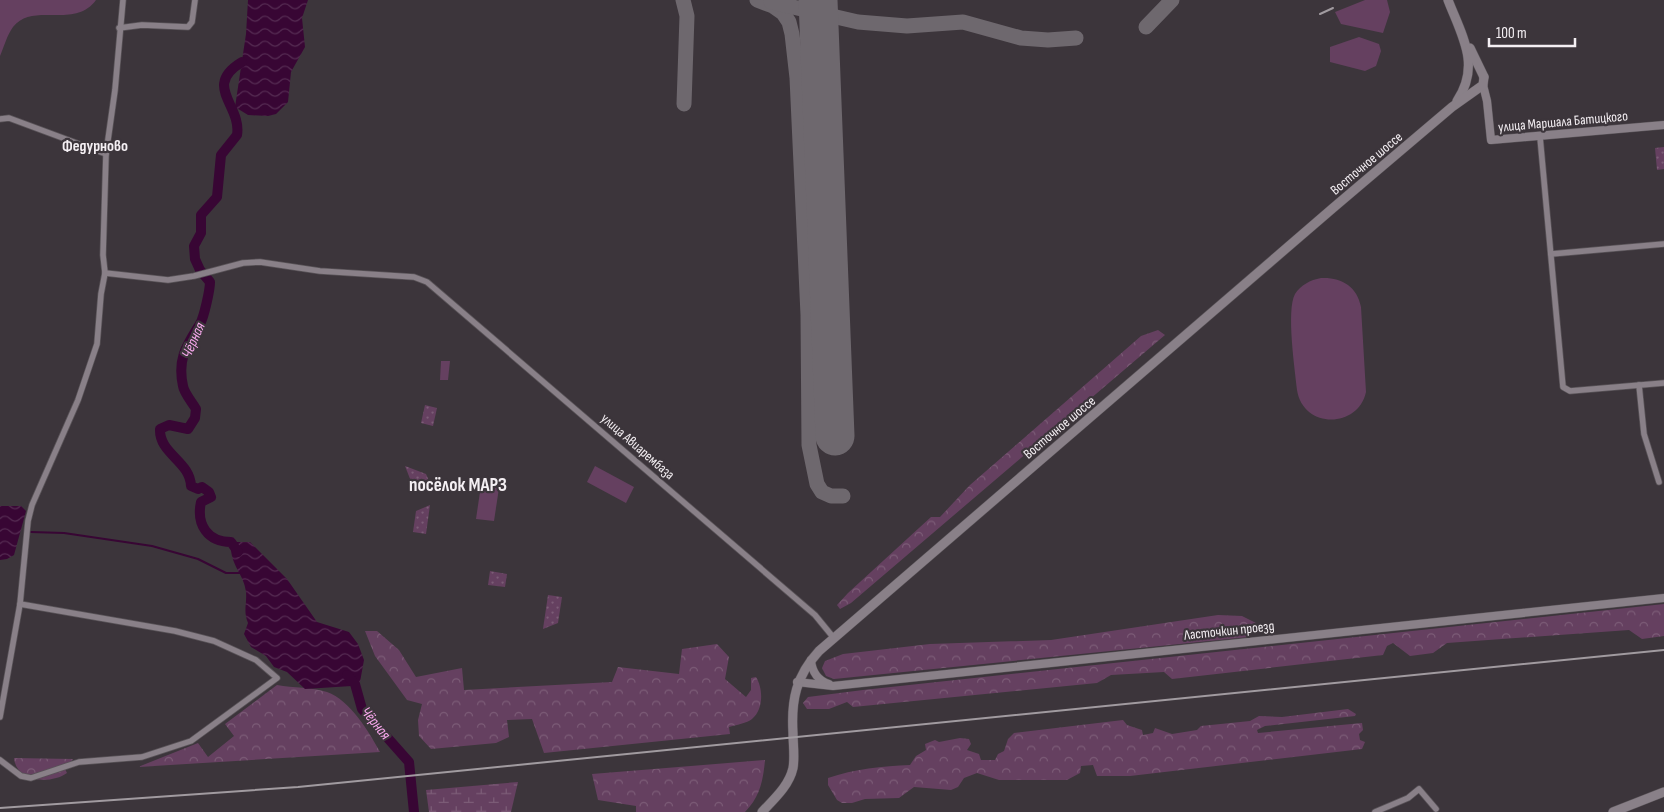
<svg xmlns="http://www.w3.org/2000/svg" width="1664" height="812" font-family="'Sofia Sans Condensed',sans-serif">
<defs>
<pattern id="forest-crowns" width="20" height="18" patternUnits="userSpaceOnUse" patternTransform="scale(1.25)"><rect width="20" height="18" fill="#654060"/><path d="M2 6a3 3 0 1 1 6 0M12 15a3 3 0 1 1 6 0" fill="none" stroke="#7c5c77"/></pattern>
<pattern id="wetland-marsh" width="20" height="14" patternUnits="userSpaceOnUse" patternTransform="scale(1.25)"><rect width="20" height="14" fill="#654060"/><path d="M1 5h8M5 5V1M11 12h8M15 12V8" fill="none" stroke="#7c5c77"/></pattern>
<pattern id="park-dots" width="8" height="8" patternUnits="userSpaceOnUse" patternTransform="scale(1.25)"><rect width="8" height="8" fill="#654060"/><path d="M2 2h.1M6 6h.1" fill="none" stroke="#7c5c77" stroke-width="1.8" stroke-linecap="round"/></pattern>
<pattern id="water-waves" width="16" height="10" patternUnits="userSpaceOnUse" patternTransform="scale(1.25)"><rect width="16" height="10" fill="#380634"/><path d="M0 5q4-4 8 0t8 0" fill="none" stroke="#552b52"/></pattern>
</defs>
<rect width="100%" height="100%" fill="#3c353b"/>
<g fill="#654060">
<path d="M0,0h96c-22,30 -63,1 -83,27 -6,8 -9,20 -13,29z"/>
<path d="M1365,0h22l3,12 -7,21 -42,-9 -6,-12z"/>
<path d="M1359,37l20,7 2,7 -5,15 -11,5 -35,-9v-15z"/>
<path d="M1321,278c20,-1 36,8 40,29l5,85c-8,37 -63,37 -69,-2 -2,-20 -11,-80 -2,-96 6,-9 15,-14 26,-16z"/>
<path d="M441,361h9l-2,19h-8z"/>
<path d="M595,466l39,21 -8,16 -39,-21z"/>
<path d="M481,485l18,3 -5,33 -18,-2z"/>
</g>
<g fill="url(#forest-crowns)">
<path d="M1158,330l7,5 -314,268 -11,6 -3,-4 11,-12 83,-76h9l30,-32 171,-149z"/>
<path d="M1664,604v32l-22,3 -13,-9 -182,13 -14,10 -23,3 -17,-13 -6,3 -4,9 -211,24 -8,-7 -53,3 -14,8 -244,24 -6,-5 -18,7h-22l-4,-6 5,-6 55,-7z"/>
<path d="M1218,615l24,1 14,7v7l-7,7 -415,42 -8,-3 -4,-8 3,-7 18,-7 87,-10 121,-4z"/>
<path d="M365,631h12l22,19 17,27 46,-9 2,22 148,-8 6,-15 61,7 3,-25 35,-5 12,13 -4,22 21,18 5,-7v-12l5,-1c7,11 8,32 -4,42 -5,4 -16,6 -23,8l1,7 -186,19 -12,-34 -25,1 2,17 -13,6 -65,6 -12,-13 -1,-16 4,-16 -15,-4 -32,-44z"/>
<path d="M277,685c16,3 35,2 50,7 23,8 42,40 53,60l-242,15 60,-24 10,14 26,-21 -9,-12z"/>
<path d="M1348,709l8,5 -1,2 -90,10 -8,4 1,3 104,-10 1,7 -4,4 1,6 5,2 -3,7 -232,27h-33l-4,-11 -12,1 -1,7 -13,7h-68l-22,-7 -13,5 -6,9 -7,3 -37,-3 -15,11 -34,1 -13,4h-10l-5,-3 -9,-15v-7c26,-9 55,-12 82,-13l6,-9 10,-6 -1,-6 10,-4 4,2 21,-4 9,1 2,5 -4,6 12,4 2,6h14l3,-6 6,-3 4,-12 6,-6 109,-13 4,5 15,5 1,5 10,-2 2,-5 17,6 25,-4 4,-4 49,-5 9,-5 23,1z"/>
<path d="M14,758l59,1 -8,10 2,4c-17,12 -51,9 -53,-15z"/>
<path d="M765,760c-2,21 -5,37 -20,52h-109v-6l-38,-6 -6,-26z"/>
</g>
<path fill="url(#wetland-marsh)" d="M518,782l-7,30h-82l-3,-22z"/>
<g fill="url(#park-dots)">
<path d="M1664,147v22l-7,1 -2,-22z"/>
<path d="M425,405l12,3 -4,18 -12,-3z"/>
<path d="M405,466l21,8 4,9 -16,6z"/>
<path d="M430,505l-4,29 -13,-2 3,-21z"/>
<path d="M490,571l17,3 -2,13 -17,-2z"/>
<path d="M548,595l14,2 -4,26 -15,6z"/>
</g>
<g fill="url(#water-waves)">
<path d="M248,0h60l-6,18 3,29 -14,25 -3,30 -12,12 -8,2 -20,-1 -13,-8 11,-73z"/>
<path d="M0,506h21l5,5 -12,44 -7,4 -7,1z"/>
<path d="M231,542h19l37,37 30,43 32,10 9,12 6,16 -4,22 -8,4 -47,3 -18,-17 -13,-5 -8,-11 -15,-9 -7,-13 4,-11c-5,-12 -1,-19 -2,-31 -2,-19 -17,-27 -15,-50z"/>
</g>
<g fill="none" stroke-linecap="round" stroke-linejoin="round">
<path stroke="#380634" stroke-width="2" d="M31,532l33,1 88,13 46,13 28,14h14"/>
<g stroke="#380634" stroke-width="10">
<path d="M238,552l-7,-10c-23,0 -35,-17 -30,-40l10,-5 -2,-5 -7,-5 -4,2 -7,-3c-1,-25 -32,-32 -31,-57l9,-4 19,4 7,-11 1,-9c-4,-7 -12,-16 -13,-23 -6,-28 4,-41 17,-62 4,-7 10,-34 10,-42l-10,-12 -5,-11 -1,-13 7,-13v-18l16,-18 4,-42 16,-20c5,-30 -35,-49 5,-73"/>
<path d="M347,675l8,9 7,25 47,53 5,50"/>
</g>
<g stroke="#6e686e" stroke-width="15">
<path d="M683,0l4,16 -3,88"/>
<path d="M757,0l16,6 10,7 6,9 3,12 5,44 11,237 1,130 8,39 5,8 9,4h12"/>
<path d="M771,2l87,20 49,4 56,-4 58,16 27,2 28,-2"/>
<path d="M1146,27l26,-27"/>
</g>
<path stroke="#6e686e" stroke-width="39" d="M818,0l17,436"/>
<defs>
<g id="minor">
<path d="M119,28l23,-3 46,2 4,-5 3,-22"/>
<path d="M0,119l9,-1 97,36"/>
<path d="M1540,137l23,250 7,4 94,-8"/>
<path d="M1551,254l113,-10"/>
<path d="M105,273l63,7 26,-4 49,-13 17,-1 60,9 94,6 13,5 388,333 18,22"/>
<path d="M1639,385l5,49 15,48"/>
<path d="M0,717l20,-113 8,-83 4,-16 46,-105 19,-56 4,-50 4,-21 -2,-18 3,-101 9,-64 8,-90"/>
<path d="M0,760l21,16 10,2 48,-16 63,-5 49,-16 86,-63 -21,-18 -42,-19 -39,-10 -155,-27"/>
<path d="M1375,812l33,-14 11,-9 17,20"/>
</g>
<g id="tertiary">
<path d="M1483,85l4,16 4,39 173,-15"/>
<path d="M811,660c1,12 6,20 18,24"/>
<path d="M797,682l36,4 831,-88"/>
</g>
<g id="secondary">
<path d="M1448,0c14,36 33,65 9,101"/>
<path d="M1470,48l14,29"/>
<path d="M762,812c12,-13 27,-26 31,-44 2,-11 0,-24 0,-35 -2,-33 3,-57 26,-82l514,-443 119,-101 31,-22 1,-8"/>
<path d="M1613,812l51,-20"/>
</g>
</defs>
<use href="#minor" stroke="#595358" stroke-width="7"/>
<use href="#tertiary" stroke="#595358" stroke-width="9"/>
<use href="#secondary" stroke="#595358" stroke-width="10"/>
<use href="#minor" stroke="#898088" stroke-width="5.5"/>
<use href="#tertiary" stroke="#898088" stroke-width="8"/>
<use href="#secondary" stroke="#898088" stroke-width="9"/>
<g stroke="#a19ba0" stroke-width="2">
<path d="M1320,14l13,-6"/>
<path d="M0,808l298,-21 1366,-137"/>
</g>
</g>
<g text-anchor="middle" stroke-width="4.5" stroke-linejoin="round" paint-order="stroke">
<g font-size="14" fill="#f4eff3" stroke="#3c353b">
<text transform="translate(1563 121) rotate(-5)" y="5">улица Маршала Батицкого</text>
<text transform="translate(1366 163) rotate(-40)" y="5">Восточное шоссе</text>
<text transform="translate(1059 427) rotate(-40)" y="5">Восточное шоссе</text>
<text transform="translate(638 446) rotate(41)" y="5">улица Авиарембаза</text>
<text transform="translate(1229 630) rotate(-6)" y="5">Ласточкин проезд</text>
</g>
<g font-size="15" font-style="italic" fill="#f9a9ee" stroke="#3c353b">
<text transform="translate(193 340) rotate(-66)" y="5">Чёрная</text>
<text transform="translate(376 723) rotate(51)" y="5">Чёрная</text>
</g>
<g font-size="16" font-weight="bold" fill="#f4eff3" stroke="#3c353b">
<text x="95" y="151">Федурново</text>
</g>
<g font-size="19" font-weight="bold" fill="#f4eff3" stroke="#3c353b">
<text x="458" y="491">посёлок МАРЗ</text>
</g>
</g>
<path d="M1489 38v8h86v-8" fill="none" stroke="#f4eff3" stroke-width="2.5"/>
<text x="1496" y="38" font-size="15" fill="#f4eff3" stroke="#3c353b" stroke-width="4" paint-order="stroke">100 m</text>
</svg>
